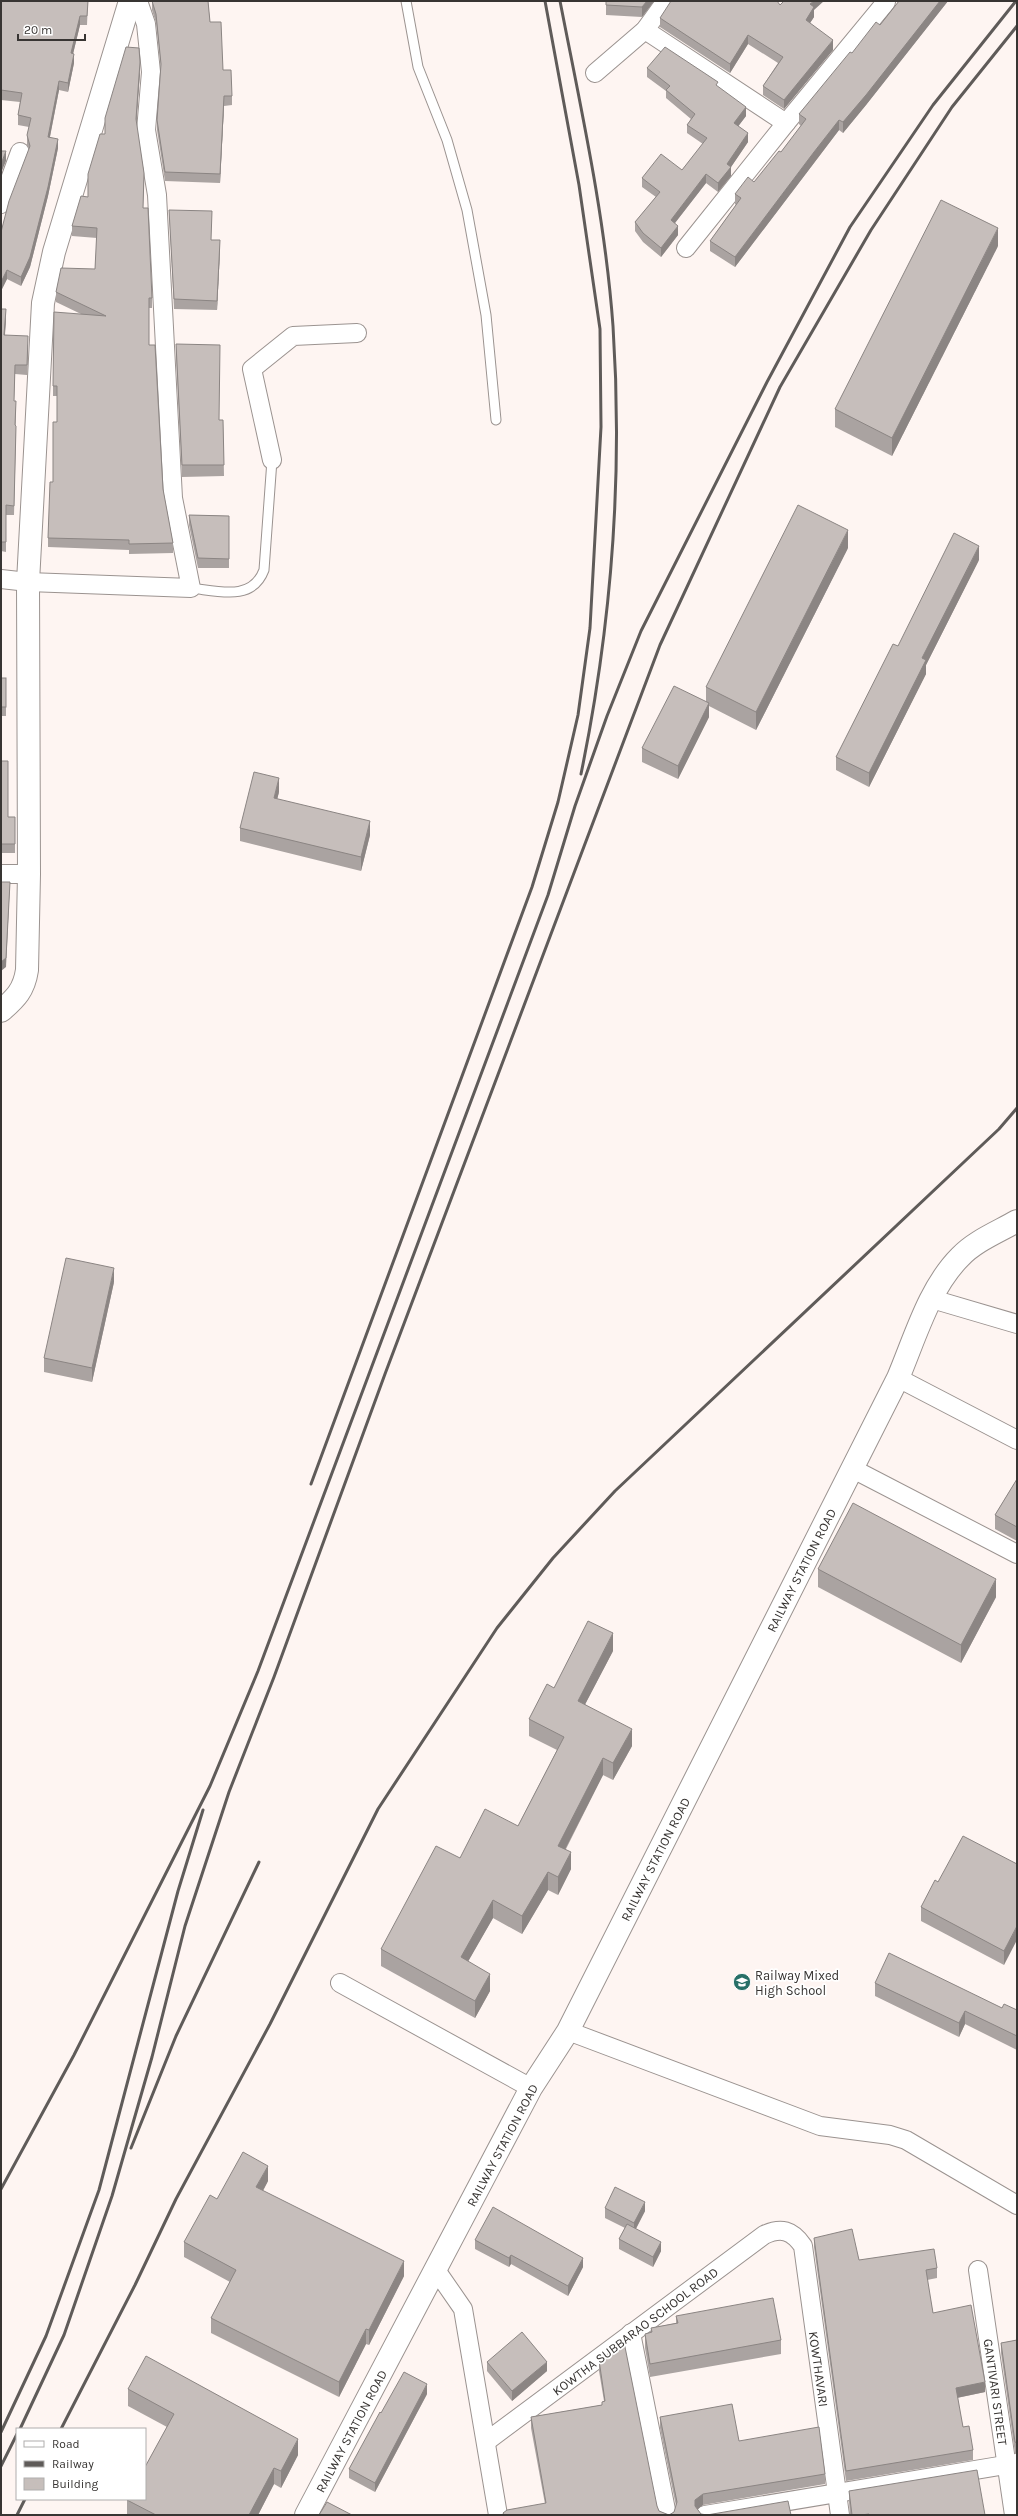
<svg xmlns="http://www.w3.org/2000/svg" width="1018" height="2516" font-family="Karla,sans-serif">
<rect width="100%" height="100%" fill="#fef5f2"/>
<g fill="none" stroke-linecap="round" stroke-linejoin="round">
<defs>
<g id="lane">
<path d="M406,1l12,66 29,73 20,70 19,105 10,105"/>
<path d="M191,588c27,3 61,14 73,-18l8,-110"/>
</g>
<g id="street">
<path d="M645,30l141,93"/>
<path d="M595,73l50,-43 21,-29"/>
<path d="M1,204l19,-52"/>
<path d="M686,248l100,-125 100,-121"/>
<path d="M272,460l-20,-91 41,-33 64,-3"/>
<path d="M1,579l27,3 163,6 -18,-90 -16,-303 -11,-65 5,-58 -5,-48 -8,-23"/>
<path d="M1,874h28"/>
<path d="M932,1299l85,25"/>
<path d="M898,1378l119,62"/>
<path d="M853,1469l164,85"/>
<path d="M340,1983l191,105"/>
<path d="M568,2031l252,95 70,9 16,5 111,65"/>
<path d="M436,2270l27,39 35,206"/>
<path d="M978,2270l36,245"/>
<path d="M631,2333l36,182"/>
<path d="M487,2441l277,-206c17,-8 28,-5 39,11l37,269"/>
<path d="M705,2515l312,-52"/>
</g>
<g id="secondary">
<path d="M1,1011c15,-13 23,-21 26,-41l2,-96 -1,-292 15,-279 11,-51 76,-251"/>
<path d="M306,2515l225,-427 37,-57 330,-653c17,-40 31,-90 62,-121 15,-16 38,-25 57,-36"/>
</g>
</defs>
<use href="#lane" stroke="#9b9390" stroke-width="11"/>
<use href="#street" stroke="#9b9390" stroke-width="20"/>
<use href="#secondary" stroke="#9b9390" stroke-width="24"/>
<use href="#lane" stroke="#fff" stroke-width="9"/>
<use href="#street" stroke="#fff" stroke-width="18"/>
<use href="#secondary" stroke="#fff" stroke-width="22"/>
<g stroke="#5f5b59" stroke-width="3">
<path d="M560,1c21,108 45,215 53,325 10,150 -2,302 -32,448"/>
<path d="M311,1484l221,-597 26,-85 20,-87 12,-87 11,-201 -1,-98 -21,-144 -34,-184"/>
<path d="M131,2148l45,-112 83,-174"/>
<path d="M1,2189l73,-134 136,-269 48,-115 290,-776 27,-89 32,-90 34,-85 126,-249 83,-155 83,-122 83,-104"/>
<path d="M20,2429l44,-94 48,-139 40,-139 33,-131 44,-134 45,-115 111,-303 275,-729 120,-258 91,-157 81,-123 65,-81"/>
<path d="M61,2429l74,-144 41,-86 94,-175 108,-215 119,-181 56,-70 62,-67 384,-362 18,-21"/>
<path d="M1,2432l45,-96 53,-146 79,-299 25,-81"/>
<path d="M1,2466l16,-32"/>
<path d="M17,2515l8,-16"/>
</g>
</g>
<g fill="#aaa3a1">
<path d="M1,1h87l-1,24h-7l-7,29 1,9 -6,29 -9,-2 -9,47 8,11 -10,48 -18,71 -9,19 -14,-7 -6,12v-59l28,-82 -2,-5v-10l2,-8 -11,-2v-10l2,-13 -19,-2z"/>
<path d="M152,1h56l2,21 13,48 9,26v9l-8,1 -4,77 -55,-2 -8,-51v-10l4,-52 -5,-45 -4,-13z"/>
<path d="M606,1h48l-12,16 -36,-2z"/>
<path d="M899,1h49l-82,104 -23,28 -4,-3 -25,33 -79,104 -25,-16v-10l26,-36 -1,-1v-10l19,-12 27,-30 20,-26 -2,-2v-10l53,-61 28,-28z"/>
<path d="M780,5l34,5v7l-4,6 23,27 -49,59 -21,-14v-9l15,-23 -30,-19 -18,29 -70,-46v-9z"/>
<path d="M647,68l71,19 28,29 -8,10 10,16 -17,25v9l-13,16 -12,-9 -31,40 3,12 -17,22 -18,-15 -8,-11v-9l21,-25 -14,-10v-9l40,-8 21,-26 -16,-11v-8l4,-6 -25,-21v-7l-19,-14z"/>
<path d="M140,72l-4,51 8,60 -1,25 9,90v10h-3v37l14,144 10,54v10l-44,1v-4l-81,-3v-9l5,-56 4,-60v-26h-4v-10l28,-72 -25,-12v-10l39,-23 2,-31 -25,-2v-10l16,-29 17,-63z"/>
<path d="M169,210l42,30 9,10 -3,60 -43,-1z"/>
<path d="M998,246l-106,210 -57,-29v-18z"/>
<path d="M1,309l5,10 -1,16 23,10 -1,30 -12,-1 -1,27 2,10 -1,15 1,9 -2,80h-8v37l-5,-1z"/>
<path d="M176,344l43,76h4l1,56 -42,1 -6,-121z"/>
<path d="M189,515l40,1v52h-31l-9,-43z"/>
<path d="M848,548l-92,182 -47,-24v11l-31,62 -36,-17v-14l64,-46v-15z"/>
<path d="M979,560l-53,105v9l-57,113 -33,-17v-13l62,-111z"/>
<rect x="1" y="678" width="5" height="38"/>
<path d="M1,761l7,56h7v36h-14z"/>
<path d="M279,792l-2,7 93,36 -9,36 -121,-30v-13z"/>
<path d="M114,1282l-22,100 -48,-10v-14z"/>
<path d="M1017,1479v62l-22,-12v-14z"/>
<path d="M818,1569l178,28 -35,66 -143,-76z"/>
<path d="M613,1651l-28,53 47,42 -19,34 -10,-5 -37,74 5,20 -13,26 -10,-5 -26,44 -29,-16 -25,43 22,30 -15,27 -94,-52v-17l79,-91 58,-32 39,-76 -28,-14v-17l25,-31z"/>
<path d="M1017,1864l-13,101 -83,-44v-14l17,-25z"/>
<path d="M875,1983l127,25 15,2v40l-52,-26 -6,13 -84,-41z"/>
<path d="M268,2181l-5,10 141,85 -35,69 -3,-1 -27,53 -128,-64v-15l19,-36 -46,-25v-15l33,-43z"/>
<path d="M605,2208l40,3 -9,18 25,22 -8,16 -34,-18v-10l6,-11 -20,-10z"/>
<path d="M814,2238l45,22 78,8v10l-10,2 6,33 52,79 -28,6 6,29 10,23v10l-127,21 -32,-234z"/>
<path d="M475,2240l108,27 -15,29 -57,-32 -2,3 -34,-18z"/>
<path d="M676,2316l105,24v14l-131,23 -5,-29v-14l6,-2v-4l25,-5z"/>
<path d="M1017,2340v113h-2l-14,-100v-10z"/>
<path d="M599,2360l58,146 2,5 10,4 5,-3 2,-6 -16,-78v-11l79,24 86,33v10l-122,21 -6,4 4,5 6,1h84h-288v-2l42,-9 -14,-76v-11l71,-12v-3l2,-1 -5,-30z"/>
<path d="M487,2362l60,9 -35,30 -25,-30z"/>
<path d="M128,2389l170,66 -17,33 -7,-4 -16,31h-131v-15l40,-73 -39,-21z"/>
<path d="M427,2394l-52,98 -26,-14v-9l32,-56z"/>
<path d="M849,2491l136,24h-135l-1,-13z"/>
</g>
<g fill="#8b8583">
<path d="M647,1h7l-12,16v-10z"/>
<path d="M814,1h10l-10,9v7l-8,12v-9l4,-16z"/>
<path d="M940,1h8l-82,104 -23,28v-11z"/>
<path d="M80,16v9l-9,37v-9z"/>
<path d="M748,35v9l-18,29v-9z"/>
<path d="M833,40v10l-49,59v-9z"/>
<path d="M74,54v9l-6,29v-9z"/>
<path d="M140,62v10l-4,57v-10z"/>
<path d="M59,81v9l-11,56v-9z"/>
<path d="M224,96v10l-4,77v-9z"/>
<path d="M746,107v9l-12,16v-9z"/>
<path d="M839,120v10l-25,33 -79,104v-10l79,-105z"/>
<path d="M748,133v9l-17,25v9l-13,16v-9l9,-19z"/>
<path d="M58,139v9l-10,48 -18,71 -9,19v-9z"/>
<path d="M6,151v10l-5,12v-9z"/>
<path d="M706,174v9l-35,45v-8z"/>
<path d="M678,226v9l-17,22v-9z"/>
<path d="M998,228v18l-106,210v-18z"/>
<path d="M220,240v10l-3,60v-9z"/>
<path d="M7,270v9l-6,12v-9z"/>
<path d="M6,309v10l-2,26v-10z"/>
<path d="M28,336v9l-1,30v-10z"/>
<path d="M16,401v10l-1,24v-10z"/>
<path d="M848,530v18l-92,182v-18z"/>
<path d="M979,546v14l-53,105v9l-57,113v-14l53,-115z"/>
<path d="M709,703v14l-31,62v-13z"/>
<path d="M279,778v14l-5,20v-14z"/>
<path d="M370,821v14l-9,36v-14z"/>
<path d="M10,882l-4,85 -5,4v-9z"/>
<path d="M114,1268v14l-22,100v-14z"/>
<path d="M996,1579v18l-35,66v-18z"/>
<path d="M613,1633v18l-35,67v-17z"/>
<path d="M632,1729v17l-19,34v-17z"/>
<path d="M603,1758v17l-45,88v-17z"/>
<path d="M571,1852v17l-13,26v-18z"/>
<path d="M548,1872v18l-26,44v-18z"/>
<path d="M493,1900v18l-32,56v-17z"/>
<path d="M1017,1926v14l-13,25v-14z"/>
<path d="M490,1974v17l-15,27v-17z"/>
<path d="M965,2011v13l-6,13v-14z"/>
<path d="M268,2166v15l-12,22v-16z"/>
<path d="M645,2202v9l-11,21v-9z"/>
<path d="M661,2242v9l-8,16v-10z"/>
<path d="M511,2255v9l-2,3v-9z"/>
<path d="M583,2258v9l-15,29v-10z"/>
<path d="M404,2261v15l-35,69v-15z"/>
<path d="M366,2329v15l-27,53v-15z"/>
<path d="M547,2362v9l-35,30v-10z"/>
<path d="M985,2382v10l-29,6v-10z"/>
<path d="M427,2384v10l-52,98v-9z"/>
<path d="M298,2439v16l-17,33v-17z"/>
<path d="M274,2468v16l-16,31h-9z"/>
<path d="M703,2494v11l-8,6v-11z"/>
</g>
<g fill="#c6bebb" stroke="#8b8583">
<path d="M1,1h87l-1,15h-7l-9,37 3,1 -6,29 -9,-2 -11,56 10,2 -10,48 -18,70 -9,20 -14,-7 -6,12v-50l8,-31 21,-55 -3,-11 4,-17 -13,-3 4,-22 -21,-3z"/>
<path d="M152,1h56l2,21h11l2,48h8l1,26h-8l-4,78 -55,-2 -8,-52 4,-56 -5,-50z"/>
<path d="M606,1h41l-5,6 -36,-2z"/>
<path d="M671,1h106l3,4 4,-4h30l-4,3 4,3 -8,13 27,20 -49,60 -21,-14 20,-29 -35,-22 -18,29 -70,-46z"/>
<path d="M899,1h41l-74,94 -23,27 -4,-2 -25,32 -79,105 -25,-16 31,-43 -6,-4 13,-17 6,5 25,-31 2,1 25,-33 -7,-5 51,-62 2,1 24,-31 4,3z"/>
<path d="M126,47l13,1 1,14 -4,57 8,54 -1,35h5l4,90h-3v47h6l8,144 10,54 -44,1v-4l-81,-2 2,-56h3v-60h4v-36h-4l1,-74 52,4 -50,-24 5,-24 34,1 2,-41 -25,-2 9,-30 7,1v-23l12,-40h5v-16z"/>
<path d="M665,47l53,35 -2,3 30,22 -12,16 14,10 -21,31 4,3 -13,16 -12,-9 -35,46 7,6 -17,22 -18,-15 -8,-11 25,-30 -18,-14 19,-24 21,16 25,-32 -20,-13 8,-11 -29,-24 4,-4 -23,-18z"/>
<path d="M1,151h5l-5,13z"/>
<path d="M941,200l57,28 -106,210 -57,-29z"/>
<path d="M169,210l43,1 -1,29h9l-3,61 -43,-2z"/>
<path d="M1,309h5l-2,26 24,1 -1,29h-12l-1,36h2l-1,24 1,1 -2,80 -8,-1v37h-5z"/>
<path d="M176,344l44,1 -1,75h4l1,45h-42z"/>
<path d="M798,505l50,25 -92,182 -50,-25z"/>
<path d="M189,515l40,1v43l-31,-1z"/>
<path d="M954,533l25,13 -57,112 4,2 -57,113 -33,-16 57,-113 5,2z"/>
<rect x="1" y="678" width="5" height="29"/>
<path d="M674,686l35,17 -31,63 -36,-18z"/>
<path d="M1,761h7v56h7v27h-14z"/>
<path d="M254,772l25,6 -5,20 96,23 -9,36 -121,-29z"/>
<path d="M1,882h9l-4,76 -5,4z"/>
<path d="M66,1258l48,10 -22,100 -48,-10z"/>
<path d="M1017,1479v48l-22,-12z"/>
<path d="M853,1503l143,76 -35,66 -143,-76z"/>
<path d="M588,1621l25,12 -35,68 54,28 -19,34 -10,-5 -45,88 13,6 -13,25 -10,-5 -26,44 -29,-16 -32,57 29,17 -15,27 -94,-52 55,-103 24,12 25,-49 33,17 46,-89 -35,-18 18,-35 7,4z"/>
<path d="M963,1836l54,28v62l-13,25 -83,-44 14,-27 3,2z"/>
<path d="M889,1953l113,55 2,-4 13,6v26l-52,-25 -6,12 -84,-40z"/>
<path d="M243,2152l25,14 -12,21 148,74 -35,69 -3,-1 -27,53 -128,-64 25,-48 -52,-28 26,-47 7,4z"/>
<path d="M615,2187l30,15 -11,21 -29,-15z"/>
<path d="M493,2207l90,51 -15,28 -57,-31 -2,3 -34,-18z"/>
<path d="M627,2224l34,18 -8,15 -34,-18z"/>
<path d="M852,2229l7,31 75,-11 3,19 -11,2 7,43 38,-8 14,77 -29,6 7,39 6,-1 4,24 -127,21 -32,-233z"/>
<path d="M773,2298l8,42 -131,24 -5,-30 7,-2 -1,-4 27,-5 -2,-7z"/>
<path d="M522,2332l25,30 -35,29 -25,-29z"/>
<path d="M1017,2340v103l-2,-1 -14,-99z"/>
<path d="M624,2342l33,164 2,5 10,4 5,-3 3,-10 -17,-85 72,-13 7,37 80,-14 6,47 -122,20 -8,6v6l6,8 6,1 81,-14 3,14h-287l-1,-2 4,-3 39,-7 -15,-86 71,-12v-3l3,-1 -6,-41z"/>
<path d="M146,2356l152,83 -17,32 -7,-3 -25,47h-93l-29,-15 1,-1h17v-32l29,-53 -46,-25z"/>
<path d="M404,2372l23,12 -52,99 -26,-14 31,-57 1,1z"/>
<path d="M977,2470l8,45h-116v-1l-8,1h-9l-3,-24z"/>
<path d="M327,2502l25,13h-33z"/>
</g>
<defs>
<symbol id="school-disc" viewBox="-11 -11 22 22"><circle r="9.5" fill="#276f67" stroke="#fff"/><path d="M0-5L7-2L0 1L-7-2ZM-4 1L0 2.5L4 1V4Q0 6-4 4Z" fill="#fff"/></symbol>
</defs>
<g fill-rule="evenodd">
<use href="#school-disc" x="732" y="1972" width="20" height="20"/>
</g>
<g text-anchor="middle" stroke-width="3.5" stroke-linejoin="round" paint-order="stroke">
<g font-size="13" fill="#383533" stroke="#fff">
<text transform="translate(801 1570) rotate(-63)" y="5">RAILWAY STATION ROAD</text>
<text transform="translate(655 1859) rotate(-63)" y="5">RAILWAY STATION ROAD</text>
<text transform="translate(502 2145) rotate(-62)" y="5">RAILWAY STATION ROAD</text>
<text transform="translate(635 2331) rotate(-37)" y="5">KOWTHA SUBBARAO SCHOOL ROAD</text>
<text transform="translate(819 2369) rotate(82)" y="5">KOWTHAVARI</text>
<text transform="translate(996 2392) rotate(82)" y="5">GANTIVARI STREET</text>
<text transform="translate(351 2431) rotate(-62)" y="5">RAILWAY STATION ROAD</text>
</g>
<g font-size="13" fill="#383533" stroke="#fff" text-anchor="start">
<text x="755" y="1980">Railway Mixed<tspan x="755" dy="15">High School</tspan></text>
</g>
</g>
<rect width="1018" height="2516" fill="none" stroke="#383533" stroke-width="4"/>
<rect x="16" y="2428" width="130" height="72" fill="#ffffff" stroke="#afaead"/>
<rect x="24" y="2441" width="20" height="6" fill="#ffffff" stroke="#afaead"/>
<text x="52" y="2448" font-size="12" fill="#383533">Road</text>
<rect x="24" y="2461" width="20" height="6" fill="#5f5b59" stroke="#afaead"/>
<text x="52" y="2468" font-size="12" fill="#383533">Railway</text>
<rect x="24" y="2478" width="20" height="12" fill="#c6bebb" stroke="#afaead"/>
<text x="52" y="2488" font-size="12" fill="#383533">Building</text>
<path d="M18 34v6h67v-6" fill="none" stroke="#383533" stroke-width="2"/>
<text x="24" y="34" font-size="12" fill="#383533" stroke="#ffffff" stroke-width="3" paint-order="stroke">20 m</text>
</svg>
